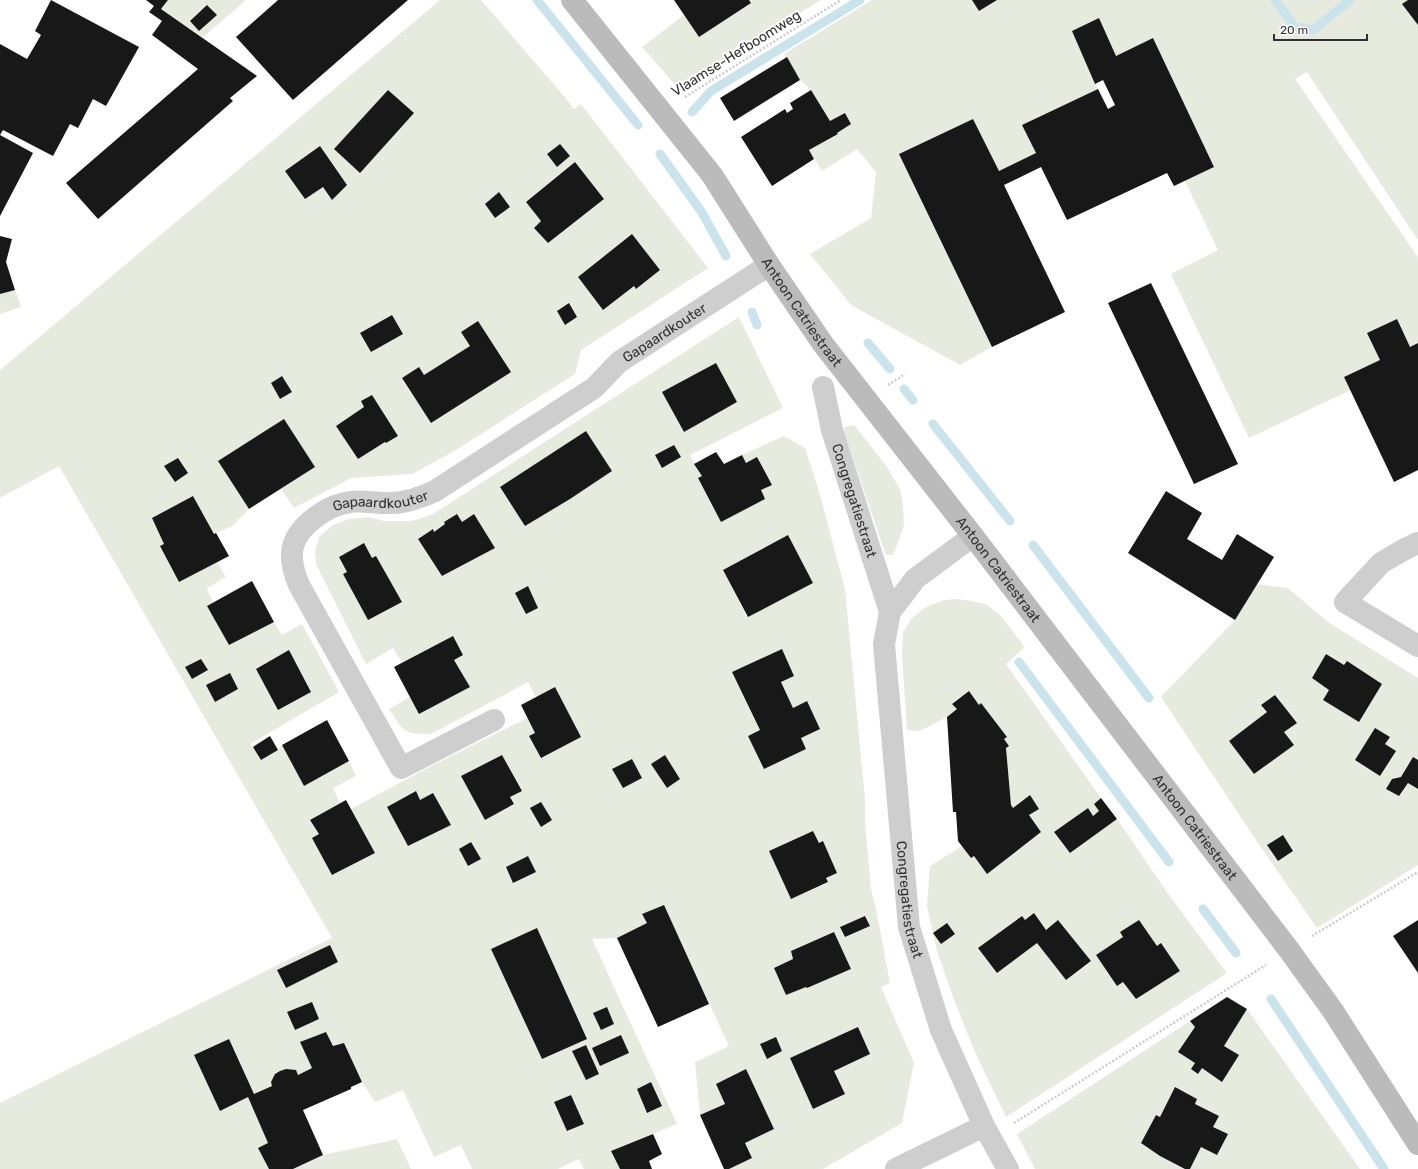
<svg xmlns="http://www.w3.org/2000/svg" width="1418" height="1169" font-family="Rubik,sans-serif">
<rect width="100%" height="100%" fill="#fff"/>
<g fill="#e7eade" fill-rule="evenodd">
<path d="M168,0h78l-43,37 -42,-28zM208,5l9,10 -18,16 -9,-10z"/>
<path d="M440,0h41l83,96 10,13 7,-5 127,164 -127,82 -6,24 -122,78 -41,22 -61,4 -57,30 -13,-19 34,-22 -31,-47 -35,89 -17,17 -18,8 -21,-38 -41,22 12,26 -4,3 19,35 38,-20 9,15 -19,11 6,14 -6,4 22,39 45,-23 8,13 20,-11 37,68 -89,52 11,16 17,-10 4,-5 22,41 45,-25 7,15 -23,12 7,15 -30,17 9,14 -6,4 20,37 42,-22 -24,-44 84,-45 92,-46 8,15 45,3 -25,-49 -19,10 -8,-15 -97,52c-27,1 -28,-3 -42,-25l21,-12 10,17 49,-27 -15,-27 -1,-24 -51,27 -9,-15 -27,16 -50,-100 -1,-13 4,-14 14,-12 15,-6 21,-2 15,4h28l21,-7 306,-197 44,91 -93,47 12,21 -4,3 23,43 40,-32 10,-5 -25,-22 -4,-8 42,-19 21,12 15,47 25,94 20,210v23l6,67 5,20 14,74 -9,4 33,76 -12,60 -79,46h-94l23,-11 -7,-15 29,-14 -28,-59 -30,14 9,20 -25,11 -5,-53 34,-16 -66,-141 -21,9 5,9 -30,15 -25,1 85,185 -66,27 9,18h-36l-5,-10 -21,10h-86l-11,-24 -27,12 -31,-67 -28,12 -13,-20 -18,-39 -11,3 -7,-14 -26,11 12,25 -14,7 -3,-5c-12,-2 -18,1 -24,12l1,4 -18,8 -25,-55 -35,16 26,56 28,-14 20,46 1,26h-269v-66l332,-165 -273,-472 -59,32v-128zM560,144l10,12 -13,10 -10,-12zM575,162l29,37 -56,44 -14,-15 7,-7 -15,-19zM499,192l11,15 -15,11 -10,-14zM632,234l28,36 -24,19 -2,-3 -31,24 -25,-33zM569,303l8,14 -12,7 -8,-13zM392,315l-21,37 -11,-19zM478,321l33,50 -80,52 -29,-44 16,-12 6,8 46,-29 -9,-14zM716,364l21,38 -53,30 -21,-40zM282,376l10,16 -12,7 -9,-16zM372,395l26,41 -12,7 -1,-1 -27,17 -22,-33 28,-19 -3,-6zM586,431l26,40 -42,28 -45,27 -25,-39zM457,514l5,8 12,-8 21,34 -53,28 -24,-37 14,-10 2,3 11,-8 -1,-2zM788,535l25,48 -66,34 -24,-47zM364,544l8,14 -4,62 -25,-46 4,-2 -8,-15zM782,649l12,27 -13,6 12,26 14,-7 -6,37 5,11 -42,20 -16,-33 12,-6 -28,-57zM289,650l22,41 -33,19zM201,659l7,11 -16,9 -7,-12zM502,755l20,36 -12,6 4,7 -29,16 -24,-44zM665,755l15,23 -13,10 -15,-24zM632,759l10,18 -19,11 -11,-19zM415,791l5,9 13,-7 18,32 -43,21 -21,-39zM813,832l6,11 4,-2 14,32 -11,5 2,5 -37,16 -22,-48zM471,842l10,17 -13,7 -9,-17zM528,856l8,16 -23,11 -7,-16zM866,916l4,10 -25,11 -4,-11zM537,928l50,110 -45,21 -51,-110zM834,932l17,37 -44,19 -1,-1 -20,8 -12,-27 19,-9 -2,-8zM330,945l8,17 -53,26 -8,-18zM312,1002l7,17 -24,11 -8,-17zM607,1007l7,17 -13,5 -7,-16zM858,1027l14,32 -3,-5 -35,17 11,23 -32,15 -23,-51zM621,1035l8,18 -29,13zM776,1037l6,14 -15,7 -7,-14zM585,1045l14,29 -13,6 -14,-29zM651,1082l11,24 -15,7 -10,-24zM571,1095l13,28 -16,8 -14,-29z"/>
<path d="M749,0h72l-143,88 -36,-41 42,-32 15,22 52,-34z"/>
<path d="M872,0h536l-5,4 15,21v215l-111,-168 -12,7 123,178v86l-8,4 -42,-14 12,27 -36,17 7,13 -102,48 -78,-164 47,-24 -33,-69 29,-14 -61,-129 -37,18 -17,-38 -27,13 26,58 -75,36 13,28 -37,18 -26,-52 -74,35 93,193 -32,18 -109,-60 -41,-51 61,-36 5,-46 -19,-23 -35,22 -13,-21 29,-15 -1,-2 14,-9 -6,-11 -15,8 -19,-31 -11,-10 -16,-26z"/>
<path d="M15,290l6,17 -21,7v-20z"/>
<path d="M852,425l3,1 32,41 13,22 3,17 1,19 -9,25 -3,5h-6l-3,-8 -39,-115v-5z"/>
<path d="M1257,584l31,4 40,34 90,56v82l-5,-3 -12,20 -9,2 -6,10 13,7 9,-13 10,6v76l-101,63 -59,-85 -97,-146 74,-77zM1326,654l18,11 3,-3 35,22 -23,38 -36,-22 6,-10 -17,-12zM1276,695l20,28 -12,9 10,13 -40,29 -25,-33 38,-29 -5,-7z"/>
<path d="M959,599l27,5 13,10 26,33 -19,17 95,134 -7,6 5,7 -6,5 -6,-8 -33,25 16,20 47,-34 52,76 58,78 -221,144 -32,-67 -21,-53 -16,-46 -10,-45 3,-40 32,-20 9,12 3,-2 13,17 42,-31v-1l12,-9 -12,-17 10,-6 -9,-13 -17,12 -2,-3 -5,-57 3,-2 -5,-7 3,-2 -26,-34 -2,2 -10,-14 -17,12 5,6 -10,8 -27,14 -13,-1 -5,-74 1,-23 8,-14 15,-12 18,-7zM1034,914l12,16 13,-10 32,42 -25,18 -29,-37 -58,5 42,-32 4,4zM1139,920l18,26 23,25 -44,28 -13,-17 -27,-27 27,-18 -3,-5z"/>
<path d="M1247,1009l113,160h-170l11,-22 16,7 11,-20 -15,-7 6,-11 -24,-12 2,-5 -22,-12 -15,30 -4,-2 -15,28 44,26h-150l-18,-35 173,-113 5,6v36l-4,6 7,5 4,-6 20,13 17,-26 -15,-9z"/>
<path d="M397,1139l14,30h-118l30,-14z"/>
</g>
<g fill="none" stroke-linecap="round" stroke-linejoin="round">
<g stroke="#cbe3ea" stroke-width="9">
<path d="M537,0l101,125"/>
<path d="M1275,0l20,27 18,3 37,-30"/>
<path d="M692,112l19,-21 149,-91"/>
<path d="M660,154l41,57 25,45"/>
<path d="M752,312l5,13"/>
<path d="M868,343l22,26"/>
<path d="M904,389l9,11"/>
<path d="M933,424l77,97"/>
<path d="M1033,545l116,153"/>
<path d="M1019,662l150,200"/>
<path d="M1203,909l33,44"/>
<path d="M1271,999l113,170"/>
</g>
</g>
<g fill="#181818">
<path d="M51,0l88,47 -33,59 -13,-7 -15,29 -8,-4 -17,32 -50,-26 -3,5 33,18 -33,63v-172l27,15 14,-24 -6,-4z"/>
<path d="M146,0h22l-7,9 96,67 -27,22 3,3 -135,118 -32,-36 132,-114 -46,-34 10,-14 -13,-9 5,-6z"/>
<path d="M278,0h130l-115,100 -57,-63z"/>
<path d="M674,0h75l2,3 -52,34z"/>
<path d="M972,0h25l-18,11z"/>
<path d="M1408,0h10v25l-16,-21z"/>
<path d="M207,5l10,10 -18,16 -9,-10z"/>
<path d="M1099,18l17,38 37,-18 61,129 -40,19 -7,-13 -100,47 -26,-53 -37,18 61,127 -73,35 -93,-193 74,-35 26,52 37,-18 -14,-28 76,-36 10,20 7,-4 -12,-25 -8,4 -23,-53z"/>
<path d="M787,57l13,23 -66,41 -14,-23z"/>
<path d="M388,90l26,23 -54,60 -26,-24z"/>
<path d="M811,90l19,31 15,-8 6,11 -14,9 1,1 -29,16 5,9 -42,27 -31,-49 44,-28 2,4 6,-4 -3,-6z"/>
<path d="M560,144l10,12 -13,11 -10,-13z"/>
<path d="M320,146l27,39 -15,15 -9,-13 -18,12 -20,-28z"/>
<path d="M575,162l29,37 -56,44 -14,-15 7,-7 -15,-19z"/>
<path d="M499,192l11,15 -15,11 -10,-14z"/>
<path d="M632,234l28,36 -24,19 -2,-3 -31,24 -25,-33z"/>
<path d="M0,236l12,3 -6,23 9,28 -15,4z"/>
<path d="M1151,283l87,181 -44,20 -86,-181z"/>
<path d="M569,303l8,14 -12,8 -8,-14z"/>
<path d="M392,315l11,19 -32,18 -11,-19z"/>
<path d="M1397,319l13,28 8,-4v127l-24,12 -50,-105 36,-17 -13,-27z"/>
<path d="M478,321l33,51 -80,51 -29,-45 17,-11 5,8 46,-29 -9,-14z"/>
<path d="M716,363l21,39 -53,30 -22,-40z"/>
<path d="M282,376l10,16 -12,7 -9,-16z"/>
<path d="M372,395l26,41 -12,7 -1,-1 -27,17 -22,-33 28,-19 -3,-6z"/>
<path d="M284,419l31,48 -66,42 -31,-48z"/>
<path d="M586,431l26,40 -42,28 -45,27 -25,-39z"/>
<path d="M674,445l7,12 -19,11 -7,-13z"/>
<path d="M716,452l8,12 18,-9 4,8 11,-6 15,28 -11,5 4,9 -44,23 -23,-44 4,-2 -8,-12z"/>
<path d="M178,458l10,15 -13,9 -11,-16z"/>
<path d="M1166,491l36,22 -15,26 35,21 15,-26 37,23 -39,63 -107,-67z"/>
<path d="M193,496l21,38 2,-1 13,23 -50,26 -19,-36 4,-2 -12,-26z"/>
<path d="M457,514l5,8 12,-8 21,34 -53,28 -24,-37 15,-10 1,3 11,-8 -1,-2z"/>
<path d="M788,535l25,48 -65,34 -25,-47z"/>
<path d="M364,543l8,15 4,-2 26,46 -34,18 -25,-46 4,-2 -8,-15z"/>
<path d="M252,581l22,41 -45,23 -22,-39z"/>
<path d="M528,586l10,22 -12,6 -11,-21z"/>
<path d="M453,636l10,19 -9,5 16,27 -51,27 -25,-47z"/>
<path d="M782,649l12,27 -13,6 12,26 14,-7 13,28 -19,9 5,11 -42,20 -16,-33 12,-6 -28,-58z"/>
<path d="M289,650l22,42 -33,18 -22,-41z"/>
<path d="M1326,654l18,11 3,-4 35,23 -23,38 -36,-22 6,-10 -17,-12z"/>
<path d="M201,659l7,11 -16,9 -7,-12z"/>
<path d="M230,673l8,16 -23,13 -9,-17z"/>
<path d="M555,687l26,50 -40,21 -12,-22 6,-3 -14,-28z"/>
<path d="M969,691l10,14 2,-2 26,34 -3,2 5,7 -3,2 5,57 2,3 17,-13 9,14 -10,6 12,17 -54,42 -13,-18 -3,2 -13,-17 -2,-29h-3l-6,-95 10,-8 -5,-5z"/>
<path d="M1275,695l22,28 -13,9 10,13 -40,29 -25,-33 38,-29 -6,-7z"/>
<path d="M327,720l22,41 -45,25 -22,-41z"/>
<path d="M1375,728l15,9 -5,7 11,7 -16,25 -25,-16z"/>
<path d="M270,736l8,14 -17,10 -8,-13z"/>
<path d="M502,755l20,36 -12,6 4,7 -29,16 -24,-44z"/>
<path d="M665,755l15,24 -13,9 -16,-24z"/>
<path d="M1413,757l5,3v29l-10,-6 -9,13 -13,-7 6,-10 9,-2z"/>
<path d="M632,759l10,19 -19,10 -11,-19z"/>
<path d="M416,791l4,9 13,-7 18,32 -43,21 -21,-39z"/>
<path d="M1101,798l16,21 -47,34 -16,-21 34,-24 5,8 6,-5 -5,-7z"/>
<path d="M346,800l29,53 -43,22 -20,-37 7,-4 -9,-14z"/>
<path d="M541,802l11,18 -11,7 -11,-19z"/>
<path d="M813,831l6,12 4,-2 14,32 -11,5 2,4 -37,17 -22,-48z"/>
<path d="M1283,835l10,16 -15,10 -11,-16z"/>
<path d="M471,842l10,17 -13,7 -9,-17z"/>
<path d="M528,856l8,16 -23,11 -7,-16z"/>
<path d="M664,905l45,99 -51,23 -41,-89 30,-15 -5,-9z"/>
<path d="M1034,913l12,17 12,-10 33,41 -25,19 -29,-37 -40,30 -19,-25 44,-32 3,4z"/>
<path d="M865,916l5,10 -25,11 -5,-10z"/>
<path d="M1139,920l18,26 4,-3 19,28 -44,28 -13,-17 -6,4 -21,-31 27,-18 -3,-5z"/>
<path d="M1418,920v53l-25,-37z"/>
<path d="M947,923l8,11 -14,10 -8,-11z"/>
<path d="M537,928l50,111 -45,20 -51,-110z"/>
<path d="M834,932l17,37 -44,19 -1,-1 -20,8 -12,-27 19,-9 -2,-8z"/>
<path d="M330,945l8,17 -52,26 -9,-18z"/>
<path d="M1227,997l20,12 -23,37 15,9 -17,27 -20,-14 -4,6 -7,-5 4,-6 -17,-11 17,-25 -5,-6z"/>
<path d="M312,1002l7,17 -24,11 -8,-18z"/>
<path d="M607,1007l7,17 -13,6 -8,-17z"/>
<path d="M858,1027l12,27 -36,17 11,23 -32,15 -23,-51z"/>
<path d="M326,1032l7,14 11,-3 18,39 -11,5v2l-48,21 20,45 -30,14h-24l-11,-21 10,-5 -20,-46 -28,14 -26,-56 35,-16 25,55 18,-8 -1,-4 4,-8 5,-3 6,-2 10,1 2,5 14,-7 -12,-26z"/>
<path d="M621,1035l8,18 -29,13 -8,-18z"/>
<path d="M776,1037l6,14 -15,8 -7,-15z"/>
<path d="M586,1045l13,29 -13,6 -14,-29z"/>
<path d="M746,1069l28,60 -29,14 7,15 -23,11h-5l-24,-54 25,-11 -9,-20z"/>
<path d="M651,1082l11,24 -15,7 -10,-24z"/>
<path d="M1175,1087l22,12 -2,5 24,12 -6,11 15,7 -11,21 -16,-8 -11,22h-5l-25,-13 -19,-13 15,-28 4,2z"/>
<path d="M571,1095l13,29 -17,7 -13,-29z"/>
<path d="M653,1134l9,20 -13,7 3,8h-32l-9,-18z"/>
</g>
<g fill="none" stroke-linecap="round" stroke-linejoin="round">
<g stroke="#cbcbcb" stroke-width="2.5" stroke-dasharray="2 2" stroke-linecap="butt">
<path d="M685,97l156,-97"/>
<path d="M888,385l17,-11"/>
<path d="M1312,936l106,-64"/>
<path d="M1014,1123l252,-158"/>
</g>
<g stroke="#cecece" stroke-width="22">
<path id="s1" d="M823,387l9,43 58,182"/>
<path id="s2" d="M973,536l-58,43 -25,33 -6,32 25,283 32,103 43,96 24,43"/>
<path d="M1418,543l-13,6 -24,14 -36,39 73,44"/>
<path id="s3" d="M494,720l-93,48 -102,-183c-13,-31 -9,-49 18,-69 10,-7 23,-13 34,-14 13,-2 27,2 40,1 15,0 31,-6 44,-12l159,-103 25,-26 150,-97"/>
<path d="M896,1169l88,-43"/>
</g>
<path stroke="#bbb" stroke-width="22" id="s4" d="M572,0l140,175 57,90 54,79 150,192 316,414 44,61 85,133"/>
</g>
<g text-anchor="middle" stroke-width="4" stroke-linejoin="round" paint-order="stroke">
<g font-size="14" fill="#313131" stroke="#fff">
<text transform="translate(736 53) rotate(-32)" y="5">Vlaamse-Hefboomweg</text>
<text dy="5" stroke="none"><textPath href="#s4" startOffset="388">Antoon Catriestraat</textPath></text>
<text dy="5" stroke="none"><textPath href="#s3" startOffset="796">Gapaardkouter</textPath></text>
<text dy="5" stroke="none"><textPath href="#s1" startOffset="118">Congregatiestraat</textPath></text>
<text dy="5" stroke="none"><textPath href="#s3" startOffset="460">Gapaardkouter</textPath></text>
<text dy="5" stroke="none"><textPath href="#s4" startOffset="712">Antoon Catriestraat</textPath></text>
<text dy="5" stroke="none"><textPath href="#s4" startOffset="1036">Antoon Catriestraat</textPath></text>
<text dy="5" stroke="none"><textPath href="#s2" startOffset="403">Congregatiestraat</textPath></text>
</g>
</g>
<path d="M1274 34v6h93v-6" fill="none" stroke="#313131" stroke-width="2"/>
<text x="1280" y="34" font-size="12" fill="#313131" stroke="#ffffff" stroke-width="3" paint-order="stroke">20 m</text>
</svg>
